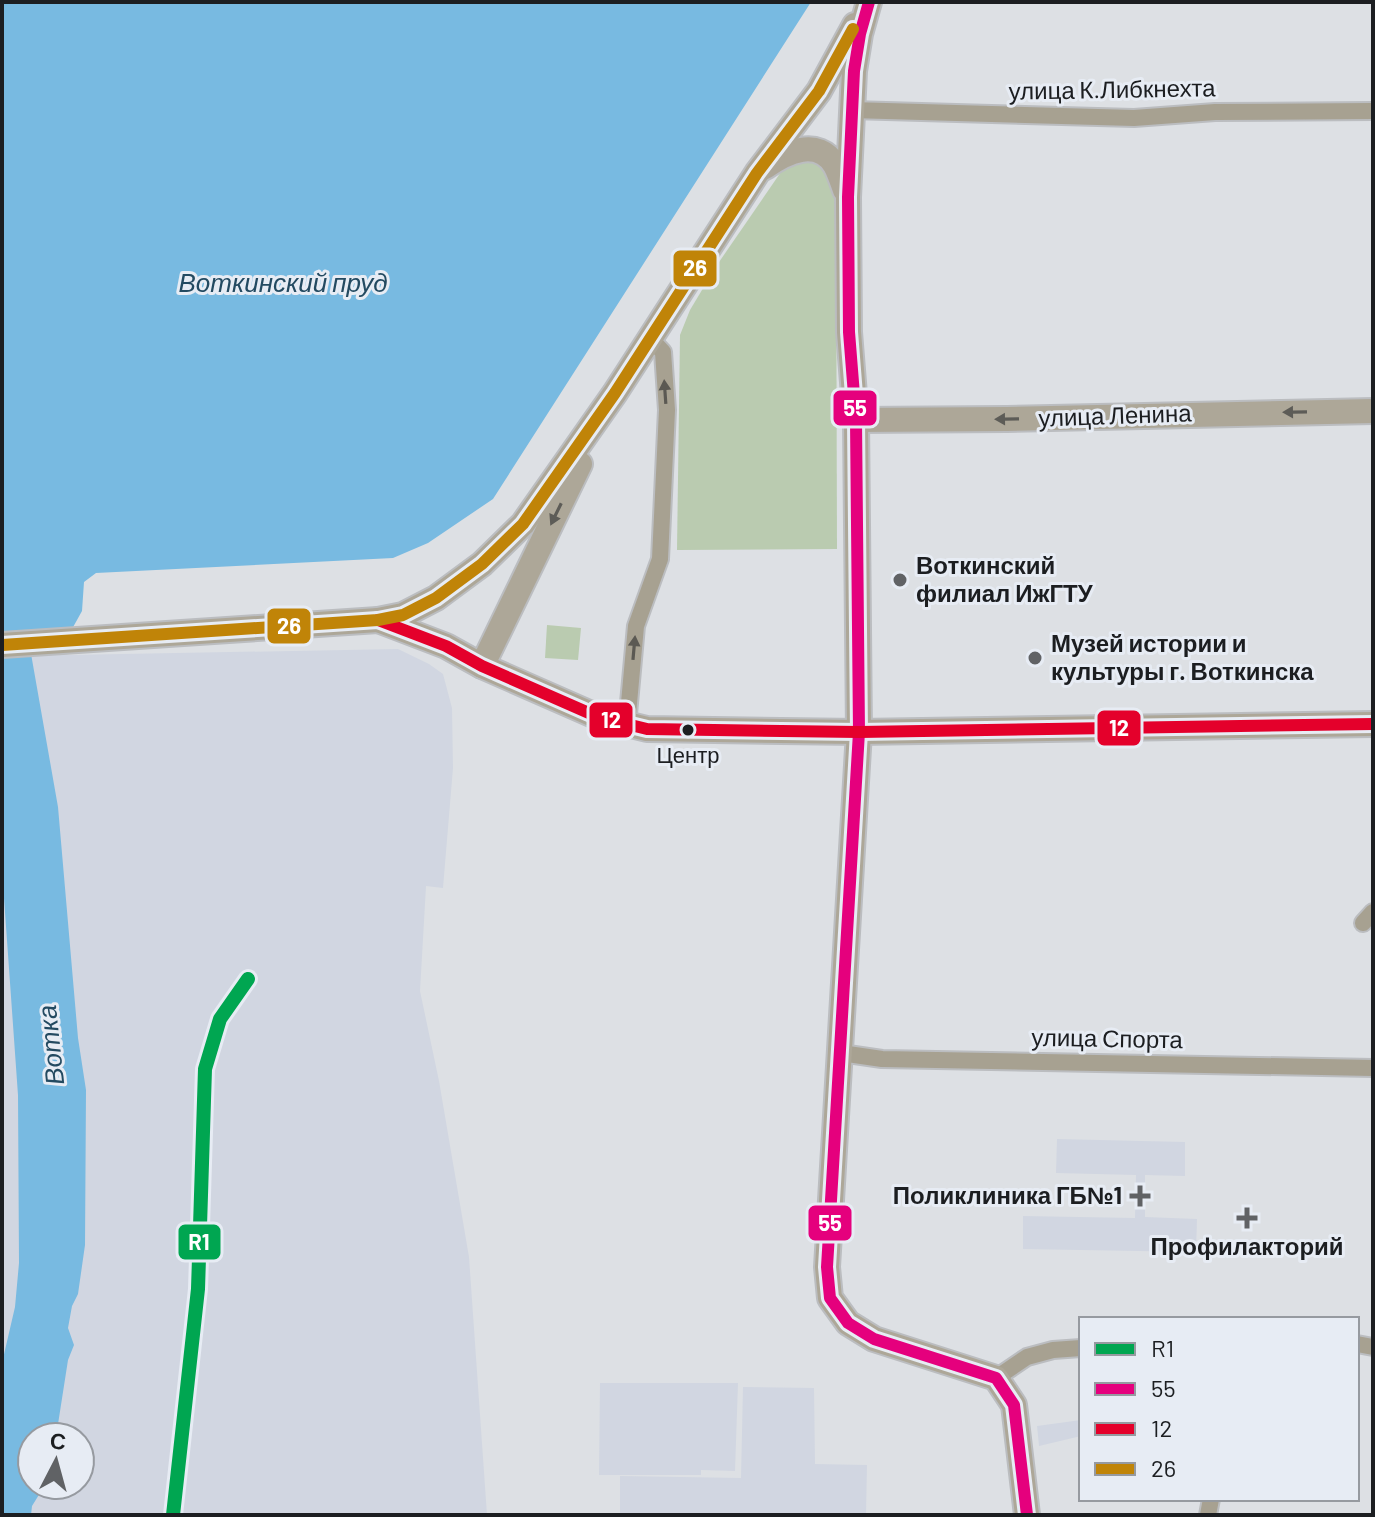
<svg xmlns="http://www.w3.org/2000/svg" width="1375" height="1517" font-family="Barlow,sans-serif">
<rect width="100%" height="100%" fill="#dde0e4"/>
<g fill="#d1d6e1" fill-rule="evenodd">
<path d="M39,647l30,8 329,-6 31,15 14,10 9,34 1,60 -10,120 -17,-2 -6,105 19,90 30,176 18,258h-485v-866zM32,1437h48v48h-48z"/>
<path d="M1057,1139l128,3v34l-40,-1v42l52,2 -1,33 -173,-3v-33l112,2 1,-43 -80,-2z"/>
<path d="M600,1383h138l-3,88 -34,-1v5h-102z"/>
<path d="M743,1387l71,1 1,76 52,1 -1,50h-246v-39l121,2z"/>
<path d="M1081,1420v16l-42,10 -2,-20z"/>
</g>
<g fill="#bacbb0">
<path d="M818,156l18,28 1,365 -160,1 3,-215 10,-25 27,-45 66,-96z"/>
<path d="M547,625l34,3 -3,32 -33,-2z"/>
</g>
<g fill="#78bae1">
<path d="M2,2h809l-318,497 -65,44 -35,15 -297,15 -12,9 -2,29 -10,18 -70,4z"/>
<path d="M30,648l28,159 20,231 8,52 -1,155 -7,49 -6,12 -4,22 6,17 -6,15 -12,77h-24v48h13l-13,21 -1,9h-29v-152l13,-56 4,-44 -1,-168 -16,-225v-221z"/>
</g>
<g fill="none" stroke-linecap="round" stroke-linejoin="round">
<defs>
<g id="minor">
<path d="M851,110l283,8 81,-6 158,-1"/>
<path d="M627,725l9,-99 24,-67 7,-149 -4,-58 -14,-15"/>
<path d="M1363,923l10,-11"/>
<path d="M841,1053l41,6 491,9"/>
<path d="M1357,1344l16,3"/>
<path d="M996,1378l31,-21 26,-7 28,-2"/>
<path d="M1208,1515l3,-16"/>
</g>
<g id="secondary">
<path d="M869,2l-9,32 -6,37 -6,126 1,135 7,88 3,312 -32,535 3,31 18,25 26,16 122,39 18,27 13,110"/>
<path d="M765,167c21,-15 53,-30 70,-2 4,7 7,17 10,25"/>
<path d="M856,420l151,-1 366,-8"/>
<path d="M378,620l68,26 36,20 116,51 49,12 212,3 514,-8"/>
<path d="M2,645l376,-25 25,-5 33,-17 46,-34 41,-40 92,-131 142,-220 62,-82 36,-66"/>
<path d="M482,666l98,-202"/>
</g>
</defs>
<use href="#minor" stroke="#bbbdc0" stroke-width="20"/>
<use href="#secondary" stroke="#bbbdc0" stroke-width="28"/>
<use href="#minor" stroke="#a7a191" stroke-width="16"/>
<use href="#secondary" stroke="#ada798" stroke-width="24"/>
<defs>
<path id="bus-1" d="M869,2l-9,32 -6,37 -6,126 1,135 7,88 3,312 -32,535 3,31 18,25 26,16 122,39 18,27 13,110"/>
<path id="bus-2" d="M378,620l68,26 36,20 116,51 49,12 212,3 514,-8"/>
<path id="bus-3" d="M2,645l376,-25 25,-5 33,-17 46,-34 41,-40 92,-131 142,-220 62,-82 34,-62"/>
</defs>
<use href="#bus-1" stroke="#e7ecf4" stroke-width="18"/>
<use href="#bus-2" stroke="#e7ecf4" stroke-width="18"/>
<use href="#bus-3" stroke="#e7ecf4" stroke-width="18"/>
<use href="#bus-1" stroke="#e5007d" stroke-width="12"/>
<use href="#bus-2" stroke="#e4002b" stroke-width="12"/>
<use href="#bus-3" stroke="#c08408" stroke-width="12"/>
<defs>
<path id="rail-1" d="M173,1515l25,-226 7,-220 15,-50 28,-40"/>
</defs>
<use href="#rail-1" stroke="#e7ecf4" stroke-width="20"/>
<use href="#rail-1" stroke="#00a651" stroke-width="14"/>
</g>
<defs><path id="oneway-solid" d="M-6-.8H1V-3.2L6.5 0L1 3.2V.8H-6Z" transform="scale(2)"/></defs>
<g fill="#5b5953">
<use href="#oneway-solid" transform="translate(665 392) rotate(-94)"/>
<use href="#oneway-solid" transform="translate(634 648) rotate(-85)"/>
</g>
<g fill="#5d5c57">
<use href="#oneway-solid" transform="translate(1295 412) rotate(179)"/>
<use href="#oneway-solid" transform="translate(1007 419) rotate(179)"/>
<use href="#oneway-solid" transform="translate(556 514) rotate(116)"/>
</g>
<g fill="#606265" stroke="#e7ecf4" stroke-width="3">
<circle cx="900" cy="580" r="8"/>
<circle cx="1035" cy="658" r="8"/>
<path d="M1136 1184h8v8h8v8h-8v8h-8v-8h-8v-8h8z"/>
<path d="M1243 1206h8v8h8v8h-8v8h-8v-8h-8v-8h8z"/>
</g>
<circle fill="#1c1e21" stroke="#e7ecf4" stroke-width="3" cx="688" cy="730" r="7"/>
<g text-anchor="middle" stroke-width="6" stroke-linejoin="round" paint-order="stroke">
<g font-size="22" fill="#1c1e21" stroke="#e7ecf4">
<text x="688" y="763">Центр</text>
</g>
<g font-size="24" fill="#1c1e21" stroke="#e7ecf4">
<text transform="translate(1112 90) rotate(-1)" y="8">улица К.Либкнехта</text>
<text transform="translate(1115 416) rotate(-2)" y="8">улица Ленина</text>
<text transform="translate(1107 1039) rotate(1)" y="8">улица Спорта</text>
</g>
<g font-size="24" font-weight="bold" fill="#1c1e21" stroke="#e7ecf4" text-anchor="start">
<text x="916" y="574">Воткинский<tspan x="916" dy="28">филиал ИжГТУ</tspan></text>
<text x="1051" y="652">Музей истории и<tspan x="1051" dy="28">культуры г. Воткинска</tspan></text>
<text x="1122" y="1204" text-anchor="end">Поликлиника ГБ№1</text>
<text x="1247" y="1255" text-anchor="middle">Профилакторий</text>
</g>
<g font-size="26" font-style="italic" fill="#234a61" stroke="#e7ecf4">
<text x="283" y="292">Воткинский пруд</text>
<text transform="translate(51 1045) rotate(-96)" y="9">Вотка</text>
</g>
</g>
<g stroke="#e7ecf4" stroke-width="3">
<rect x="672" y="249" width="46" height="39" rx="8" fill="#c08408"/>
<rect x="832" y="389" width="46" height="38" rx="8" fill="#e5007d"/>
<rect x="266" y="607" width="46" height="38" rx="8" fill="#c08408"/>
<rect x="588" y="701" width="46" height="38" rx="8" fill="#e4002b"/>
<rect x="1096" y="709" width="46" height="38" rx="8" fill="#e4002b"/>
<rect x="807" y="1204" width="46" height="38" rx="8" fill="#e5007d"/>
<rect x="177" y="1223" width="45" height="38" rx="8" fill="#00a651"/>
</g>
<g font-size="22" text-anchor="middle" font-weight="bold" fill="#fff">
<text x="695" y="276">26</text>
<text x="855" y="416">55</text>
<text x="289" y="634">26</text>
<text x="611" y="728">12</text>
<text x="1119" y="736">12</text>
<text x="830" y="1231">55</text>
<text x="199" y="1250">R1</text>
</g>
<rect width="1375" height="1517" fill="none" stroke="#1c1e21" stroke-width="8"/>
<rect x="1079" y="1317" width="280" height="184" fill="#e7ecf4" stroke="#969aa0" stroke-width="2"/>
<rect x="1095" y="1343" width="40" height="12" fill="#00a651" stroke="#969aa0" stroke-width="2"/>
<text x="1151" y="1357" font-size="24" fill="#1c1e21">R1</text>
<rect x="1095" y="1383" width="40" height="12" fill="#e5007d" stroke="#969aa0" stroke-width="2"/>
<text x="1151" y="1397" font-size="24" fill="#1c1e21">55</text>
<rect x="1095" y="1423" width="40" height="12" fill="#e4002b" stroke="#969aa0" stroke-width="2"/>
<text x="1151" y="1437" font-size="24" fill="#1c1e21">12</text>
<rect x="1095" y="1463" width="40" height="12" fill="#c08408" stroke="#969aa0" stroke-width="2"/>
<text x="1151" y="1477" font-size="24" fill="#1c1e21">26</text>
<g transform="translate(56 1461) rotate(6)"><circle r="38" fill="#e7ecf4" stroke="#969aa0" stroke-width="2"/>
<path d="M0-6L14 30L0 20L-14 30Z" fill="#606265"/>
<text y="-12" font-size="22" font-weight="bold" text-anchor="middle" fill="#1c1e21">С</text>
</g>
</svg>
